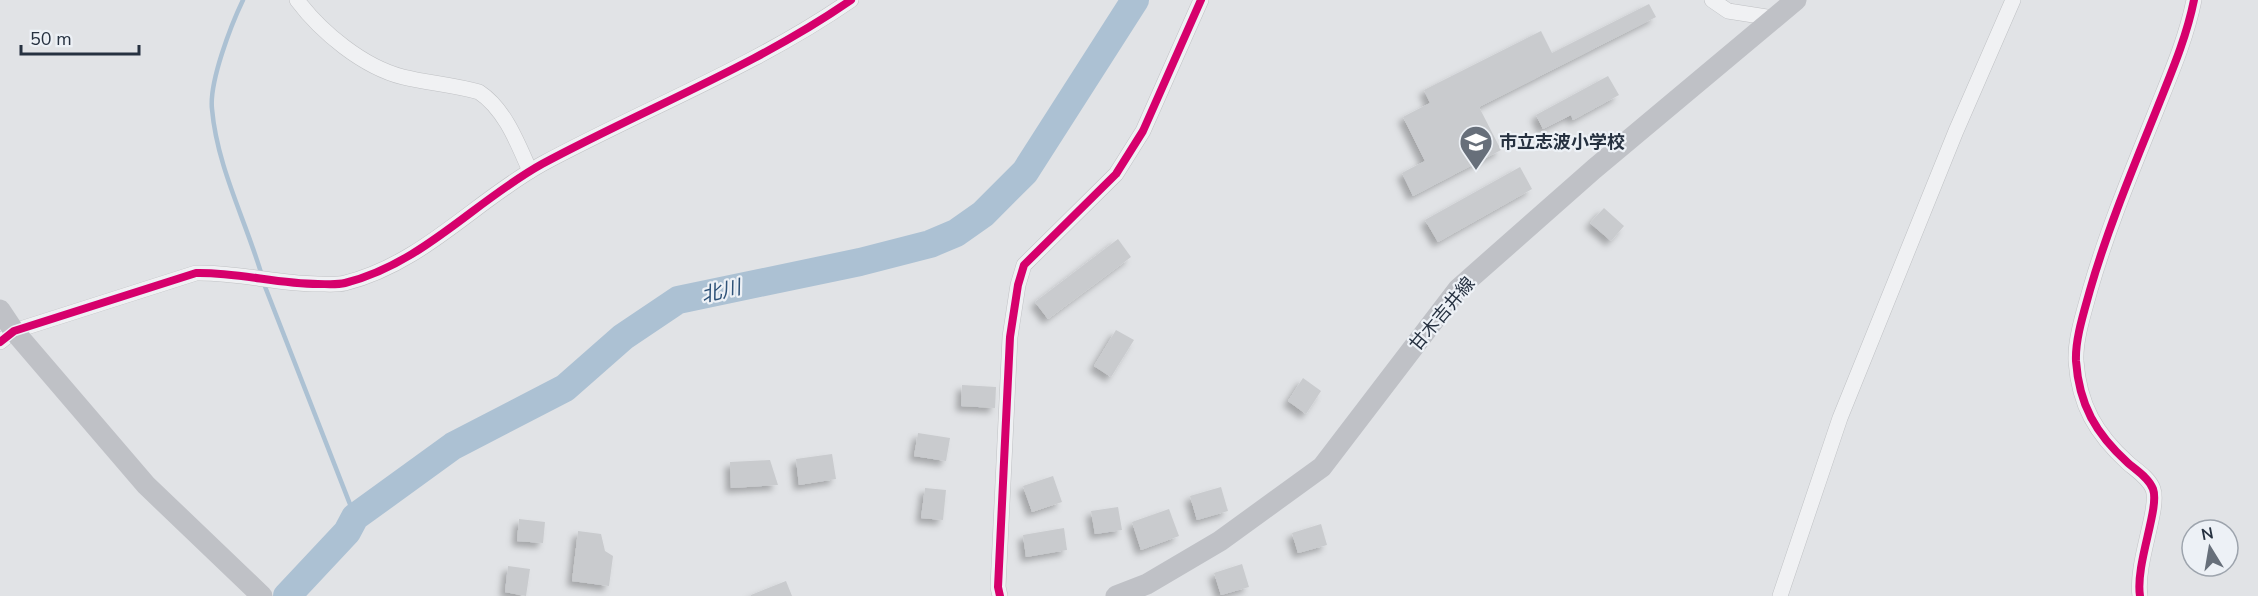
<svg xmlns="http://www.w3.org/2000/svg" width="2258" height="596" font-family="'Nunito Sans','Noto Sans JP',sans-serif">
<defs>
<filter id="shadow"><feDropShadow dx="-5" dy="5" stdDeviation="3" flood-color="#0004"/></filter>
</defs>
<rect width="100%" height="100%" fill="#e1e3e6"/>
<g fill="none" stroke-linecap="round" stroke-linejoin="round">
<g stroke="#acc1d3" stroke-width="4.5">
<path d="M243,0c-12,25 -34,82 -31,109 5,58 34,112 50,167"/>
<path d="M264,284l91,233"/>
</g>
<path stroke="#acc1d3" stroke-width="28" d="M287,596l60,-64 8,-15 98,-71 112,-58 58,-51 55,-37 182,-38 70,-18 26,-11 27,-19 42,-42 110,-172"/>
</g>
<g fill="#c9cbce" filter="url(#shadow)">
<path d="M1649,4l7,13 -177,90 22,43 -88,46 -11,-23 23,-12 -22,-44 27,-14 -6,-13 117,-59 11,22z"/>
<path d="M1608,76l11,19 -46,25 -2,-5 -28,14 -7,-14z"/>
<path d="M1520,167l12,22 -94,53 -13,-22z"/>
<path d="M1604,208l20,18 -13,15 -21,-18z"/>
<path d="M1118,239l13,18 -83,62 -13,-17z"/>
<path d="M1116,330l18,10 -23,37 -17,-11z"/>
<path d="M1303,378l18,13 -15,23 -18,-13z"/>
<path d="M962,385l34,2 -1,21 -34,-2z"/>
<path d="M918,433l32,5 -4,23 -32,-5z"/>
<path d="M832,454l4,25 -37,6 -3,-26z"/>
<path d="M770,460l8,25 -47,3 -1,-26z"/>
<path d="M1053,476l9,26 -30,10 -9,-26z"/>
<path d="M1221,487l7,24 -31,9 -7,-24z"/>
<path d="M925,488l21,2 -3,30 -22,-2z"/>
<path d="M1118,507l4,23 -27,4 -4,-23z"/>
<path d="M1169,509l10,27 -38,14 -9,-28z"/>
<path d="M519,519l26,3 -2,21 -26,-2z"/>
<path d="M1321,524l6,21 -29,8 -6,-20z"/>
<path d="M1064,528l3,22 -41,7 -3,-22z"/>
<path d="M578,531l23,3 4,17 8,5 -4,30 -37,-5z"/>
<path d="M1242,564l7,23 -28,8 -7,-22z"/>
<path d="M508,566l22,3 -4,27 -21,-4z"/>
<path d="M786,581l6,15h-41v-1z"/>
</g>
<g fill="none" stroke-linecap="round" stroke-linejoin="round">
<defs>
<g id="street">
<path d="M297,0c24,32 66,67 106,77 25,6 51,8 76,15 26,17 39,52 51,79"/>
<path d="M1712,0l16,11 45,7"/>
<path d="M0,342l14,-11 182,-58c42,-1 81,11 122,11 9,0 19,1 27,-1 77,-19 130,-82 197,-119 102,-55 214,-98 309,-164"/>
<path d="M1000,596l-2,-9 12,-250 8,-52 6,-20 92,-91 27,-43 58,-131"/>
<path d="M1780,596l60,-178 116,-287 57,-131"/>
<path d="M2140,596c-5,-32 20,-88 13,-107 -4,-11 -17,-19 -25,-26 -32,-29 -49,-58 -52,-102 -1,-22 8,-49 14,-71 17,-59 41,-117 64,-174 15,-38 32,-76 40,-116"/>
</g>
</defs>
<use href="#street" stroke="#bfc1c4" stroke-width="16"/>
<use href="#street" stroke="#f0f1f3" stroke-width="15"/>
<g stroke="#bfc1c6" stroke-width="21">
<path d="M0,310l14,21 132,154 116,111"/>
<path d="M1116,596l31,-12 73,-43 102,-74 136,-178 136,-120 202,-169"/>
</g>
<defs>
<g id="cycleway">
<path d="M0,342l14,-11 182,-58c42,-1 81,11 122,11 9,0 19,1 27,-1 77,-19 130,-82 197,-119 102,-55 214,-98 309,-164"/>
<path d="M1000,596l-2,-9 12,-250 8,-52 6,-20 92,-91 27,-43 58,-131"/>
<path d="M2140,596c-5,-32 20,-88 13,-107 -4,-11 -17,-19 -25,-26 -32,-29 -49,-58 -52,-102 -1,-22 8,-49 14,-71 17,-59 41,-117 64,-174 15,-38 32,-76 40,-116"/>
</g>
</defs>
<use href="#cycleway" stroke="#edf1f6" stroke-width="11"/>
<use href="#cycleway" stroke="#d6006c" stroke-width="8"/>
</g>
<defs>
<symbol id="school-pin" viewBox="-11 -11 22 30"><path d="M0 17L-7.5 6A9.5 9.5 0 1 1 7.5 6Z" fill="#676f7a" stroke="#edf1f6"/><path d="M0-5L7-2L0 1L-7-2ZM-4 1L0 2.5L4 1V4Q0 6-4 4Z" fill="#fff"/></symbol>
</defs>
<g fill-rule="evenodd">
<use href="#school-pin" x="1457" y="123" width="38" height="52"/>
</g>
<g text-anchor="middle" stroke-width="4.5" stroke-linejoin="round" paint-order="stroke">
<g font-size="18" font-weight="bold" fill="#263140" stroke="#edf1f6" text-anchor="start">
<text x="1499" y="148">市立志波小学校</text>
</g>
<g font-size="18" fill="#263140" stroke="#edf1f6">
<text transform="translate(1442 314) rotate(-50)" y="6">甘木吉井線</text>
</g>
<g font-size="20" font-style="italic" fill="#2d5177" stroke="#edf1f6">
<text transform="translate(721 291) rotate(-13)" y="7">北川</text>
</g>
</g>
<g transform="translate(2210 548) rotate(349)"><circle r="28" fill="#edf1f6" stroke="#9da4ad" stroke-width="1.5"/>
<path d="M0-4.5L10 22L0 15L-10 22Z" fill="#676f7a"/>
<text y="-9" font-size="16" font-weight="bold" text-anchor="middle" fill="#263140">N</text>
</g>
<path d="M21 45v9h118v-9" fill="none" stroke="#263140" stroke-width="3"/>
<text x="30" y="45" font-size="18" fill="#263140" stroke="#edf1f6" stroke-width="4.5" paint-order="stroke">50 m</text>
</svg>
